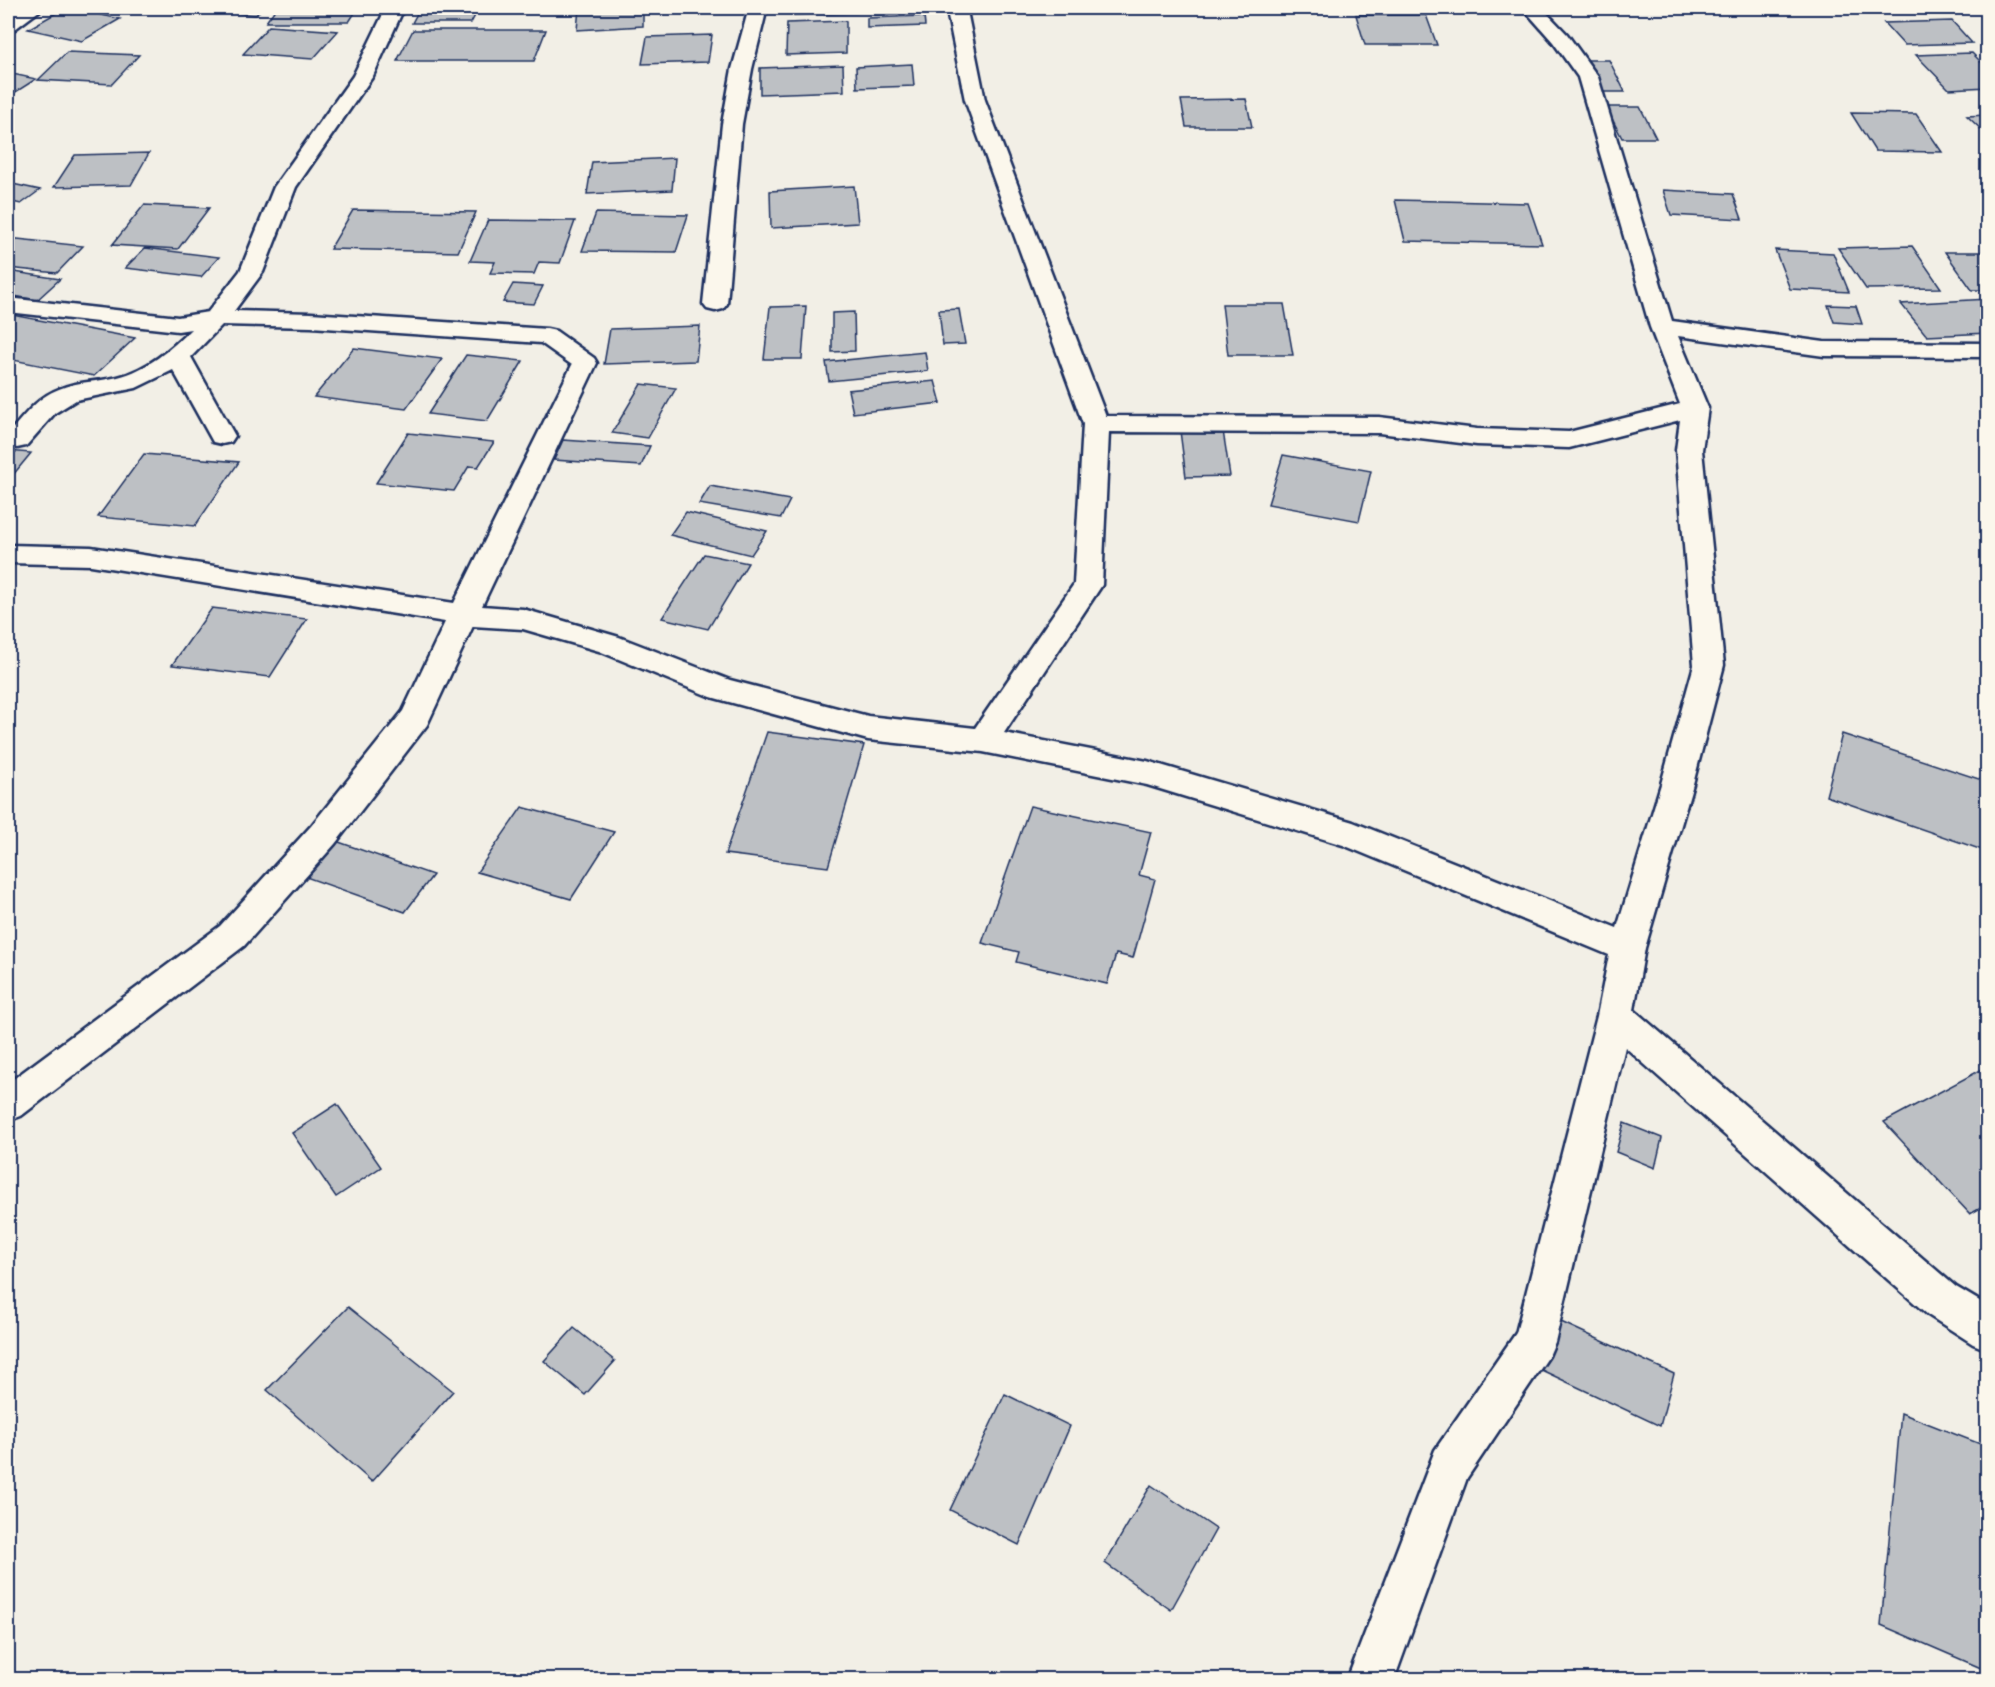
<svg xmlns="http://www.w3.org/2000/svg" width="1995" height="1687" font-family="Mynerve,sans-serif">
<rect width="100%" height="100%" fill="#f2efe6"/>
<filter id="ink" filterUnits="userSpaceOnUse"><feTurbulence type="fractalNoise" baseFrequency=".0167" numOctaves="2"/><feDisplacementMap in="SourceGraphic" scale="12" xChannelSelector="R" yChannelSelector="G"/><feConvolveMatrix kernelMatrix="1 2 1 2 8 2 1 2 1" color-interpolation-filters="sRGB"/></filter>
<g filter="url(#ink)">
<g fill="#bdc0c4" stroke="#1b2f5e" stroke-width="1.5">
<path d="M65,8h5l50,11 -38,22 -54,-12z"/>
<path d="M236,8h26l-6,7 -26,-2z"/>
<path d="M276,8h82l-9,14h-83z"/>
<path d="M420,8h59l-8,15h-59z"/>
<path d="M579,8h64v18l-66,4z"/>
<path d="M794,8h63v5l-63,2z"/>
<path d="M873,8h54l1,4 -54,3z"/>
<path d="M1356,15h70l11,30h-72z"/>
<path d="M924,16l1,10 -58,2v-10z"/>
<path d="M846,21v32l-60,2 1,-32z"/>
<path d="M1952,21l20,22 -68,2 -20,-22z"/>
<path d="M269,26l69,5 -25,28 -70,-5z"/>
<path d="M413,30h133l-12,31h-137z"/>
<path d="M712,35l-4,27 -66,2 5,-27z"/>
<path d="M67,52l72,3 -27,29 -74,-4z"/>
<path d="M1972,53l16,16v18l-39,2 -33,-34z"/>
<path d="M1586,60h23l16,32h-24z"/>
<path d="M912,64l2,22 -57,2 -1,-21z"/>
<path d="M843,65l1,26 -84,3v-26z"/>
<path d="M8,73l28,6 -28,18z"/>
<path d="M1246,99l6,28h-66l-5,-27z"/>
<path d="M1606,107h34l16,31h-34z"/>
<path d="M1851,113l65,1 26,38 -67,-1z"/>
<path d="M1988,115v18h-3l-18,-17z"/>
<path d="M149,153l-18,32 -77,2 21,-32z"/>
<path d="M675,158l-3,32 -85,4 5,-32z"/>
<path d="M8,183l32,7 -19,14 -13,-3z"/>
<path d="M854,186l4,37 -87,5 -1,-37z"/>
<path d="M1663,190l70,4 9,25 -71,-4z"/>
<path d="M1395,200l133,3 14,41 -137,-3z"/>
<path d="M144,205l65,3 -31,41 -66,-4z"/>
<path d="M353,210l123,2 -18,40 -128,-3z"/>
<path d="M596,213l92,2 -12,37 -94,-1z"/>
<path d="M488,220l87,1 -15,42 -21,-1 -5,12 -44,-1 5,-11 -25,-1z"/>
<path d="M8,238l75,8 -26,27 -49,-5z"/>
<path d="M1912,246l29,42 -75,1 -28,-41z"/>
<path d="M145,248l74,9 -18,20 -76,-9z"/>
<path d="M1775,250l58,3 16,39 -59,-3z"/>
<path d="M1945,252h43v38h-16z"/>
<path d="M8,271l52,8 -23,21 -29,-5z"/>
<path d="M513,284l30,2 -9,18 -31,-2z"/>
<path d="M1988,299v34l-61,3 -26,-32z"/>
<path d="M1222,304h62l9,51h-65z"/>
<path d="M1828,305l28,1 6,18 -28,-2z"/>
<path d="M806,306l-4,53h-38l6,-52z"/>
<path d="M959,309l6,35 -22,1 -4,-35z"/>
<path d="M854,312l1,39 -23,1v-39z"/>
<path d="M12,315l123,23 -41,38 -86,-17v-41z"/>
<path d="M700,326l-4,35 -92,3 6,-35z"/>
<path d="M354,348l88,11 -36,50 -92,-12z"/>
<path d="M925,352l3,19 -99,10 -3,-19z"/>
<path d="M466,355l57,6 -36,60 -59,-7z"/>
<path d="M935,381l6,22 -88,10 -5,-23z"/>
<path d="M641,384l35,4 -28,50 -36,-5z"/>
<path d="M1180,431h43l7,45 -44,1z"/>
<path d="M408,433l86,9 -16,25 -9,-1 -15,25 -78,-8z"/>
<path d="M563,440l87,6 -9,20 -87,-6z"/>
<path d="M8,451l23,2 -23,28z"/>
<path d="M144,454l95,8 -44,64 -97,-9z"/>
<path d="M1283,455l88,16 -12,50 -91,-17z"/>
<path d="M710,486l80,14 -9,18 -82,-14z"/>
<path d="M686,512l81,19 -16,24 -81,-20z"/>
<path d="M704,554l44,9 -40,66 -46,-11z"/>
<path d="M212,608l95,11 -37,58 -98,-12z"/>
<path d="M767,732l97,13 -36,122 -103,-13z"/>
<path d="M1842,734l146,48v70l-162,-56z"/>
<path d="M1030,806l121,26 -12,43 16,4 -22,79 -17,-4 -9,30 -91,-22 3,-10 -37,-9z"/>
<path d="M522,807l92,25 -43,67 -94,-27z"/>
<path d="M333,840l100,35 -28,37 -102,-36z"/>
<path d="M1988,1066v138l-18,10 -86,-92z"/>
<path d="M337,1104l44,63 -45,30 -44,-64z"/>
<path d="M1624,1123l38,15 -7,30 -39,-16z"/>
<path d="M348,1307l105,84 -81,91 -105,-92z"/>
<path d="M1548,1316l126,58 -14,52 -127,-60z"/>
<path d="M574,1328l41,33 -30,34 -41,-34z"/>
<path d="M1005,1394l65,32 -51,119 -69,-35z"/>
<path d="M1901,1413l87,34v224l-107,-46z"/>
<path d="M1151,1485l65,44 -45,81 -66,-47z"/>
</g>
<g fill="none" stroke-linecap="round" stroke-linejoin="round">
<defs>
<g id="minor">
<path d="M22,8h21l-28,21 -7,2v-14z"/>
<path d="M386,8h18l-31,68 -77,111 -33,85 -29,39 77,2 236,16 9,2 38,27 3,5 -115,243 41,3 96,28 111,43 138,36 107,12 99,-144 9,-160 -118,-324 -17,-84 3,-8h18l-1,8 17,84 121,316 273,1 98,12 92,3 111,-28 -30,-77 -72,-250 -25,-35 -30,-34h19l25,26 31,43 74,244 152,21 164,1v14l-164,-1 -146,-20 30,72 -6,42 22,215 -31,119 -48,164 -11,62 322,277 32,19v44l-15,-6 -45,-29 -303,-268 -70,295 -6,14 -82,122 -73,202h-47l88,-230 81,-117 81,-317 12,-61 -266,-110 -196,-60 -164,-33 -115,-12 -157,-43 -112,-46 -76,-22 -50,-3 -46,99 -92,119 -91,102 -223,170 -13,5v-38l212,-157 91,-100 92,-115 42,-89 -354,-57 -83,-2v-18l83,2 363,56 118,-238 -31,-22 -230,-16 -89,-2 -31,32 44,79 -4,6 -9,2 -9,-2 -40,-72 -37,18 -60,12 -21,13 -29,33 -9,2 -9,-3v-11c15,-17 29,-37 51,-45 18,-8 40,-7 59,-12 29,-7 53,-28 73,-48l-13,2 -170,-19v-14l170,19 30,-5 32,-41 34,-84 79,-111zM1680,420l-4,30 18,215 -33,119 -44,144 -264,-106 -206,-61 -143,-28 98,-148 7,-153 270,1 98,12 92,3z"/>
<path d="M749,8h18l-15,61 -10,55 -15,180 -4,5 -8,2 -8,-2 -4,-5 19,-180 10,-55z"/>
</g>
</defs>
<use href="#minor" stroke="#1b2f5e" stroke-width="5"/>
<use href="#minor" fill="#fbf7ec" fill-rule="evenodd"/>
</g>
</g>
<rect width="1995" height="1687" fill="none" stroke="#fbf7ec" stroke-width="30"/>
<rect x="15" y="15" width="1965" height="1657" fill="none" stroke="#1b2f5e" stroke-width="2" filter="url(#ink)"/>
</svg>
